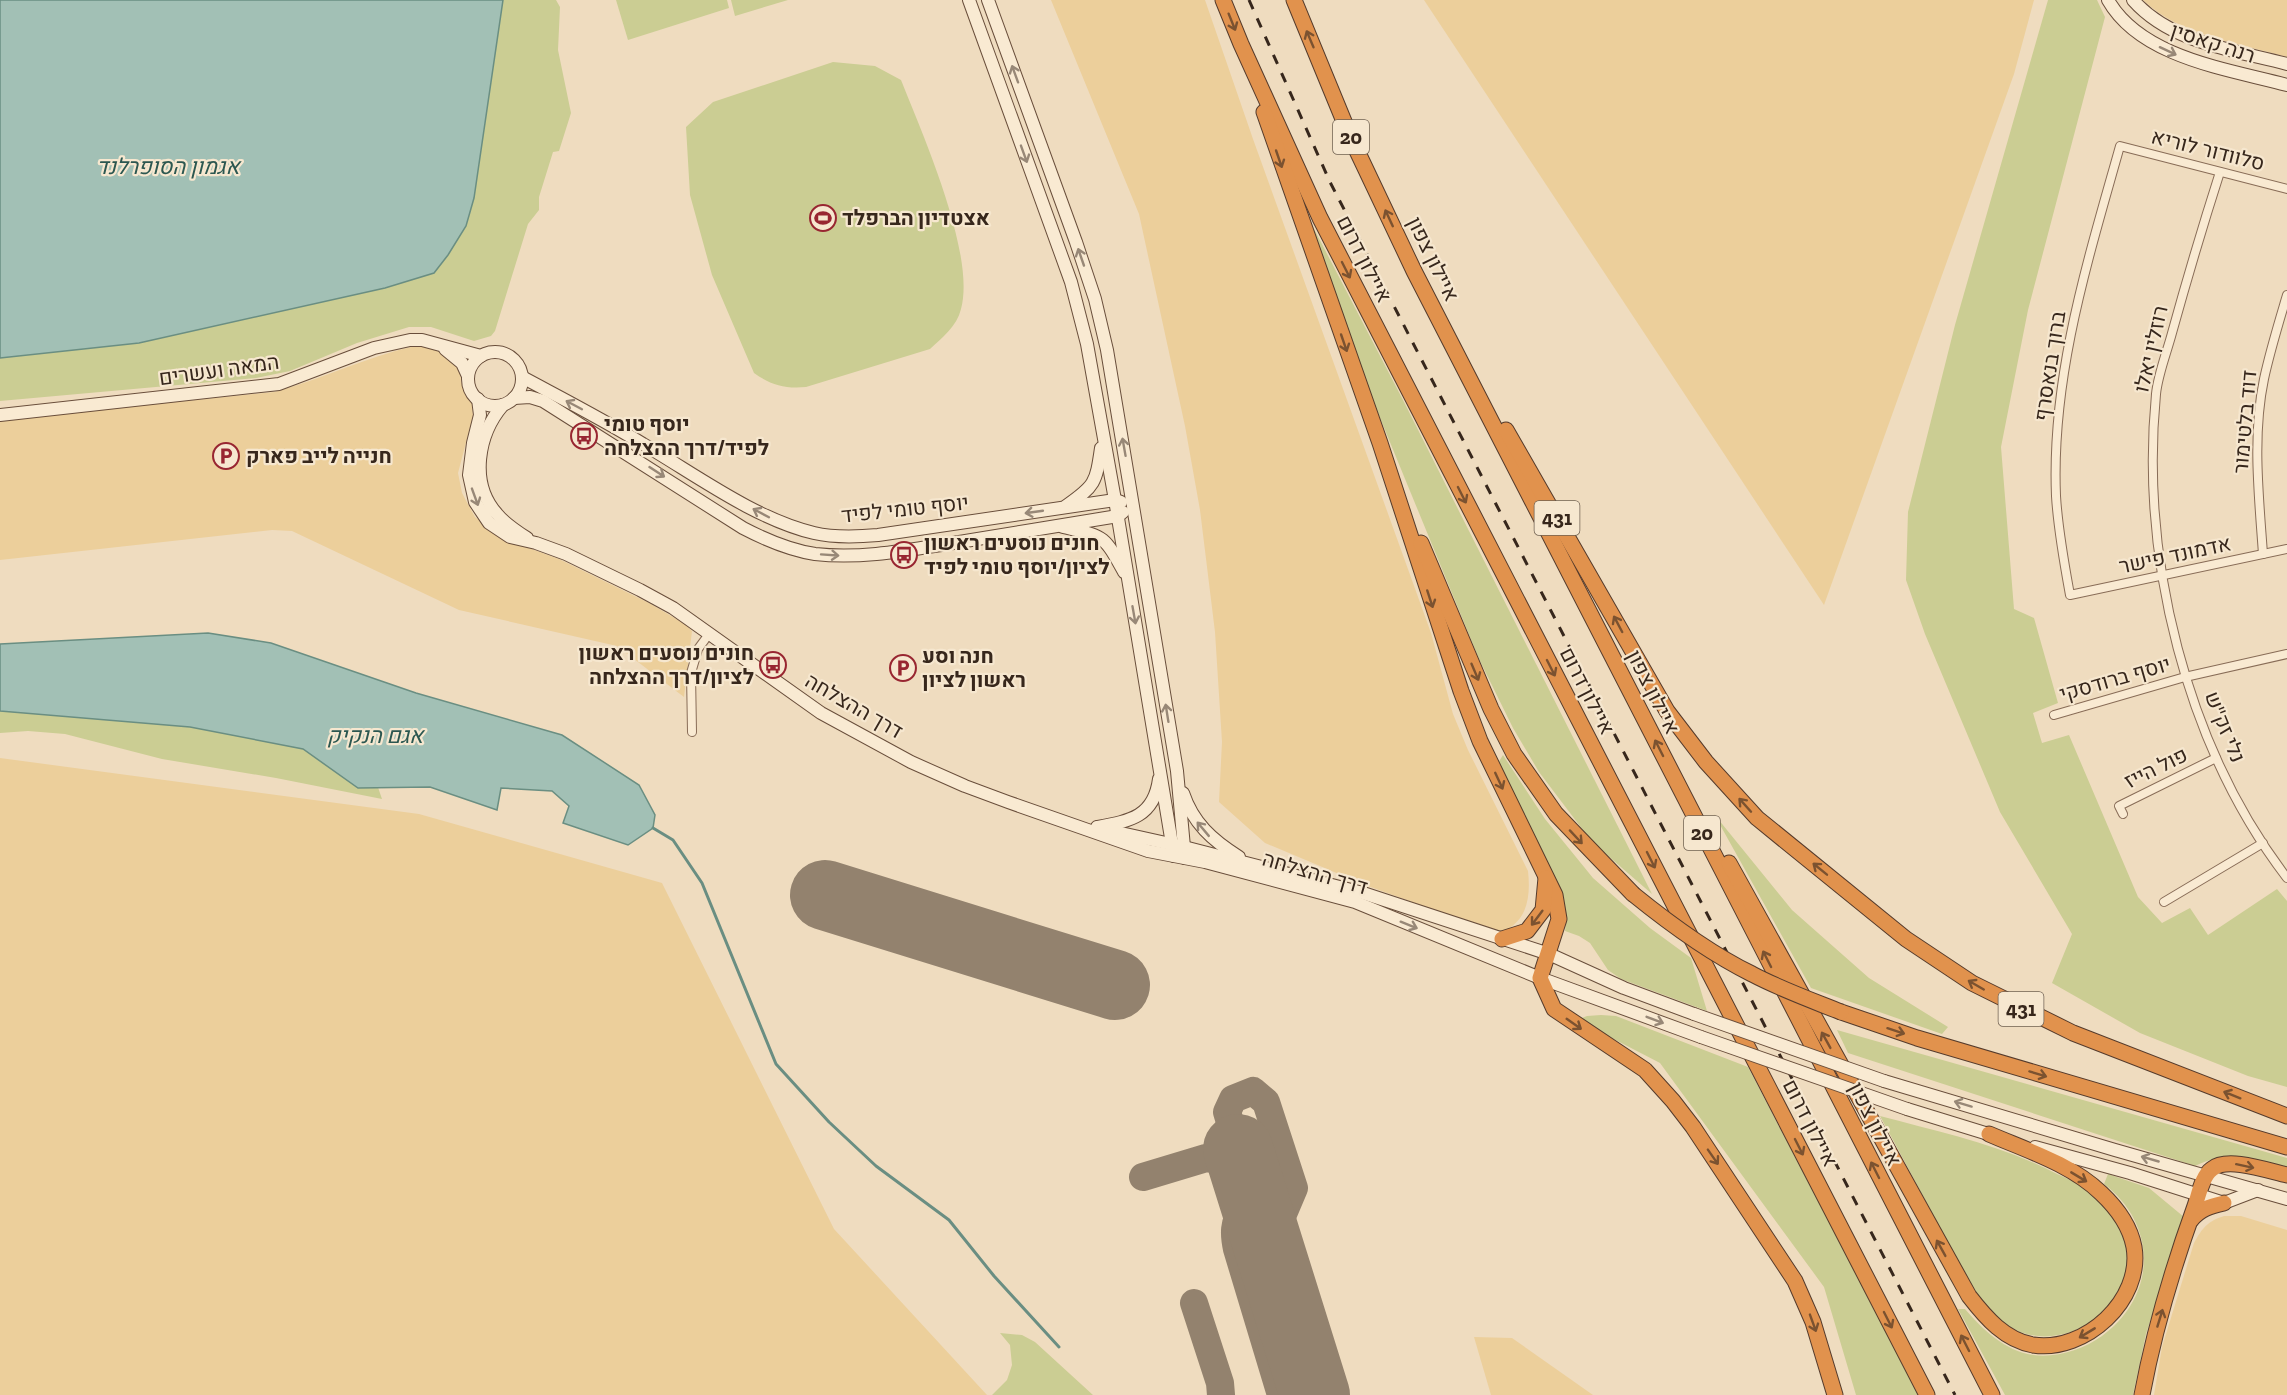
<svg xmlns="http://www.w3.org/2000/svg" width="2287" height="1395" font-family="'Zilla Slab',Heebo,serif">
<rect width="100%" height="100%" fill="#efdcbf"/>
<g fill="#cbcd93">
<path d="M503,0h53l4,7 -2,43 13,63 -12,38 -6,1 -14,45v13l-11,14 -33,107 -4,5 -17,5 -43,-14h-22l-52,16 -67,28 -34,7 -256,23v-43l139,-15 246,-55 49,-15 14,-18 18,-29 8,-28z"/>
<path d="M616,0h111l2,8 -101,32z"/>
<path d="M731,0h57l-53,16z"/>
<path d="M2048,0h49l8,17 -77,293 -27,137 13,162 20,9 24,85 -25,10 9,30 27,-8 69,162 24,26 28,-15 18,27 69,-46 10,12v186l-39,-11 -108,-43 -88,-50 20,-49 -72,-122 -75,-178 -19,-54 2,-68 47,-187z"/>
<path d="M833,62l42,4 26,14c21,53 75,174 60,229 -4,17 -19,29 -31,40l-124,38c-21,2 -35,-2 -52,-14l-42,-98 -22,-80 -4,-68 27,-25z"/>
<path d="M1298,198l105,202 249,494 -60,-52 -53,-70 -26,-44 -34,-69 -154,-375z"/>
<path d="M0,698l127,12 243,54 12,35 -106,-21 -114,-19 -97,-25 -37,-3 -28,2z"/>
<path d="M1503,755l42,64 48,59 57,50 41,30 16,53 -86,-32 -13,-9 -18,-27 -11,-7 -14,-5 1,-11 -68,-157z"/>
<path d="M1714,814l78,96 77,68 79,49 -6,7 -131,-46z"/>
<path d="M1601,1015l15,1 132,51 171,328h-63l-32,-108 -164,-224 -83,-43 10,-4z"/>
<path d="M1837,1030l450,128v9c-37,-7 -57,-18 -92,-1l-347,-113z"/>
<path d="M1880,1116c60,16 122,29 177,58 14,6 28,13 39,24 15,14 29,33 31,54 6,60 -70,107 -120,73 -34,-23 -53,-69 -71,-105 -19,-35 -37,-69 -56,-104z"/>
<path d="M2108,1174l41,14 35,29 -38,117 -13,61h-128l-47,-86h7c17,20 40,42 68,46 24,3 49,-5 69,-19 55,-40 56,-111 2,-152z"/>
<path d="M1000,1333l22,2 13,7 58,53h-101l15,-15 5,-15 -2,-20z"/>
</g>
<g fill="#eccf9b">
<path d="M1051,0h154l48,139 178,494 22,81 15,36 60,121c3,27 -1,53 -30,62l-133,-48 -100,-42 -46,-41 3,-60 -7,-110 -15,-122 -15,-84 -46,-212z"/>
<path d="M1424,0h610l-20,74 -190,531z"/>
<path d="M2143,0h144v57c-49,-14 -106,-21 -144,-57z"/>
<path d="M415,346l15,1 15,5 15,17 1,13 11,19 1,15 -15,57 4,20 13,24 26,21 58,21 90,44 36,21 7,7 -8,66 -67,-51 -158,-36 -167,-79 -20,-1 -272,30v-140l274,-28c48,-13 92,-35 141,-46z"/>
<path d="M0,758l419,56 243,69 172,346 153,166h-987z"/>
<path d="M2224,1216h17l46,14v165h-133l8,-48 32,-104c8,-15 14,-22 30,-27z"/>
<path d="M1474,1337l38,1 81,57h-102z"/>
</g>
<g fill="#a2c0b5" stroke="#6a8e82" stroke-width="1.5">
<path d="M0,0h503l-29,198 -8,28 -18,29 -14,18 -49,15 -246,55 -139,15z"/>
<path d="M208,633l63,10 145,50 146,42 77,50 16,30 -2,13 -25,17 -65,-22 6,-17 -17,-15 -51,-3 -4,22 -67,-23 -72,1 -55,-39 -113,-22 -190,-16v-67z"/>
</g>
<g fill="none" stroke-linecap="round" stroke-linejoin="round">
<path stroke="#6a8e82" stroke-width="3" d="M653,828l20,12 29,43 74,181 53,58 47,44 73,54 45,56 65,71"/>
<g stroke="#93826e" stroke-width="28">
<path d="M1238,1149l-11,-37 6,-13 20,-8 13,11 28,86 -25,59"/>
<path d="M1143,1177l63,-19 14,2 10,9 13,42c-10,11 -9,24 -6,38l44,146"/>
<path d="M1194,1303l26,80 1,12"/>
</g>
<g stroke="#93826e" stroke-width="70">
<path d="M825,895l290,90"/>
<path d="M1238,1149l77,246"/>
</g>
<defs>
<g id="street">
<path d="M2220,172c-17,53 -33,107 -48,161 -5,19 -14,41 -16,61 -16,164 30,352 131,484"/>
<path d="M2287,189l-167,-43c-32,114 -69,230 -64,350 2,34 8,66 14,99l217,-46"/>
<path d="M2263,554c-4,-57 -11,-118 1,-175 6,-28 15,-57 23,-84"/>
<path d="M2054,715l131,-38 102,-23"/>
<path d="M692,732l-1,-59 7,-24 11,-15"/>
<path d="M2123,814l-4,-8 97,-48"/>
<path d="M2164,902l99,-59"/>
</g>
<g id="secondary">
<path d="M969,0l102,282 16,62 28,156 59,356"/>
<path d="M988,0l88,242 19,57 12,51 70,421 8,87"/>
<path d="M2108,0c33,58 120,69 179,85"/>
<path d="M2133,0c38,43 101,50 154,64"/>
<path d="M445,349l17,14 6,13"/>
<circle cx="495" cy="379" r="27"/>
<path d="M522,377c41,22 82,43 121,67 53,31 112,75 171,89 21,5 42,4 64,2l237,-35 6,2"/>
<path d="M514,398l16,-1 13,4 200,127c23,12 46,22 72,26 44,5 88,-3 132,-10 57,-9 114,-19 171,-28l5,-4"/>
<path d="M478,399l2,16 -7,28 -4,32 6,27 14,21 21,14 26,6 30,11 74,36 33,18 148,105 90,49 54,24 43,16 140,49 57,11 150,40 185,76 161,59"/>
<path d="M503,405c-25,29 -34,78 -6,109 8,10 19,17 30,24"/>
<path d="M0,415l279,-31 95,-36 36,-8h12l59,16"/>
<path d="M1066,506c29,-20 30,-23 35,-58"/>
<path d="M1063,527c42,10 40,7 61,45"/>
<path d="M1183,793c10,30 29,47 56,64"/>
<path d="M1097,827c33,-6 57,-10 62,-48"/>
<path d="M1112,831l72,16 179,46 186,61 75,34 70,26"/>
<path d="M1884,1081l231,69 172,49"/>
<path d="M1907,1109l91,28"/>
<path d="M2035,1147l95,26 94,30 34,-13"/>
</g>
<g id="highway">
<path d="M1223,0l18,44 79,174 607,1177"/>
<path d="M1294,0l56,136 64,135 578,1124"/>
<path d="M1264,112l116,331 81,248 19,50 75,154 4,24 -19,59 14,31 91,61 28,31 20,26 102,154 18,41 22,73"/>
<path d="M1506,430l161,281 39,51 51,56 149,121 66,44 101,50 214,83"/>
<path d="M1421,543l70,166 23,45 42,60 77,80"/>
<path d="M1729,863l240,433c17,22 36,44 64,49 52,8 110,-45 101,-98 -4,-21 -17,-39 -33,-54 -30,-29 -75,-43 -112,-59"/>
<path d="M1502,939l25,-8 16,-21 3,-32"/>
<path d="M1841,1012l76,26 370,109"/>
<path d="M2191,1220c9,-11 19,-14 33,-17"/>
<path d="M2142,1395c12,-64 31,-128 53,-189 4,-12 7,-30 17,-37 15,-13 57,2 75,6"/>
</g>
</defs>
<use href="#street" stroke="#886c57" stroke-width="10"/>
<use href="#secondary" stroke="#694e3b" stroke-width="14"/>
<use href="#highway" stroke="#553b2c" stroke-width="17"/>
<use href="#street" stroke="#f9ead2" stroke-width="8"/>
<use href="#secondary" stroke="#f9ead2" stroke-width="12"/>
<use href="#highway" stroke="#e1924d" stroke-width="15"/>
<path stroke="#37271c" stroke-width="3" stroke-dasharray="10 10" stroke-linecap="butt" d="M1249,0l81,182 625,1213"/>
<defs>
<g id="secondary-bridge">
<path d="M1694,1014l190,67"/>
<path d="M1701,1037l206,72"/>
</g>
<path id="highway-bridge" d="M1633,894c37,30 76,59 119,80 28,15 59,26 89,38"/>
</defs>
<use href="#secondary-bridge" stroke="#694e3b" stroke-width="14" stroke-linecap="butt"/>
<use href="#highway-bridge" stroke="#553b2c" stroke-width="17" stroke-linecap="butt"/>
<use href="#secondary-bridge" stroke="#f9ead2" stroke-width="12"/>
<use href="#highway-bridge" stroke="#e1924d" stroke-width="15"/>
</g>
<defs><path id="oneway-shaft" d="M-6 0H5M1.5-3L5.5 0L1.5 3" fill="none" stroke-width="1.6" stroke-linecap="round" stroke-linejoin="round" transform="scale(1.5)"/></defs>
<g stroke="#7b5230">
<use href="#oneway-shaft" transform="translate(1232 22) rotate(68)"/>
<use href="#oneway-shaft" transform="translate(1310 39) rotate(-113)"/>
<use href="#oneway-shaft" transform="translate(1279 159) rotate(71)"/>
<use href="#oneway-shaft" transform="translate(1389 218) rotate(-115)"/>
<use href="#oneway-shaft" transform="translate(1346 270) rotate(63)"/>
<use href="#oneway-shaft" transform="translate(1344 343) rotate(71)"/>
<use href="#oneway-shaft" transform="translate(1462 495) rotate(63)"/>
<use href="#oneway-shaft" transform="translate(1430 599) rotate(72)"/>
<use href="#oneway-shaft" transform="translate(1618 624) rotate(-118)"/>
<use href="#oneway-shaft" transform="translate(1551 668) rotate(63)"/>
<use href="#oneway-shaft" transform="translate(1475 672) rotate(67)"/>
<use href="#oneway-shaft" transform="translate(1659 748) rotate(-117)"/>
<use href="#oneway-shaft" transform="translate(1499 781) rotate(65)"/>
<use href="#oneway-shaft" transform="translate(1745 805) rotate(-132)"/>
<use href="#oneway-shaft" transform="translate(1576 837) rotate(47)"/>
<use href="#oneway-shaft" transform="translate(1651 860) rotate(63)"/>
<use href="#oneway-shaft" transform="translate(1820 869) rotate(-141)"/>
<use href="#oneway-shaft" transform="translate(1537 918) rotate(127)"/>
<use href="#oneway-shaft" transform="translate(1767 959) rotate(-117)"/>
<use href="#oneway-shaft" transform="translate(1976 985) rotate(-150)"/>
<use href="#oneway-shaft" transform="translate(1574 1024) rotate(35)"/>
<use href="#oneway-shaft" transform="translate(1896 1031) rotate(18)"/>
<use href="#oneway-shaft" transform="translate(1826 1040) rotate(-119)"/>
<use href="#oneway-shaft" transform="translate(2038 1074) rotate(17)"/>
<use href="#oneway-shaft" transform="translate(2232 1095) rotate(-158)"/>
<use href="#oneway-shaft" transform="translate(1799 1147) rotate(63)"/>
<use href="#oneway-shaft" transform="translate(1713 1157) rotate(55)"/>
<use href="#oneway-shaft" transform="translate(2245 1166) rotate(12)"/>
<use href="#oneway-shaft" transform="translate(1875 1170) rotate(-117)"/>
<use href="#oneway-shaft" transform="translate(2079 1177) rotate(31)"/>
<use href="#oneway-shaft" transform="translate(1941 1248) rotate(-119)"/>
<use href="#oneway-shaft" transform="translate(2160 1318) rotate(-73)"/>
<use href="#oneway-shaft" transform="translate(1888 1320) rotate(63)"/>
<use href="#oneway-shaft" transform="translate(1813 1323) rotate(70)"/>
<use href="#oneway-shaft" transform="translate(2087 1333) rotate(149)"/>
<use href="#oneway-shaft" transform="translate(1965 1343) rotate(-117)"/>
</g>
<g stroke="#988877">
<use href="#oneway-shaft" transform="translate(2168 51) rotate(25)"/>
<use href="#oneway-shaft" transform="translate(1015 74) rotate(-110)"/>
<use href="#oneway-shaft" transform="translate(1024 154) rotate(70)"/>
<use href="#oneway-shaft" transform="translate(1081 257) rotate(-109)"/>
<use href="#oneway-shaft" transform="translate(574 405) rotate(-152)"/>
<use href="#oneway-shaft" transform="translate(1124 447) rotate(-100)"/>
<use href="#oneway-shaft" transform="translate(657 472) rotate(33)"/>
<use href="#oneway-shaft" transform="translate(475 497) rotate(70)"/>
<use href="#oneway-shaft" transform="translate(1034 512) rotate(172)"/>
<use href="#oneway-shaft" transform="translate(761 513) rotate(-152)"/>
<use href="#oneway-shaft" transform="translate(830 555) rotate(4)"/>
<use href="#oneway-shaft" transform="translate(1134 615) rotate(80)"/>
<use href="#oneway-shaft" transform="translate(1167 713) rotate(-99)"/>
<use href="#oneway-shaft" transform="translate(1203 829) rotate(-130)"/>
<use href="#oneway-shaft" transform="translate(1409 925) rotate(22)"/>
<use href="#oneway-shaft" transform="translate(1655 1020) rotate(21)"/>
<use href="#oneway-shaft" transform="translate(1963 1104) rotate(-163)"/>
<use href="#oneway-shaft" transform="translate(2150 1159) rotate(-164)"/>
</g>
<defs>
<symbol id="stadium-ring" viewBox="-11 -11 22 22"><circle r="9.5" fill="#f6e7cf" stroke="#982631" stroke-width="1.5"/><path d="M0-5a6.5 5 0 1 0 0 10a6.5 5 0 1 0 0-10ZM-3.5-1.8h7v3.6h-7Z" fill="#982631"/></symbol>
<symbol id="bus-ring" viewBox="-11 -11 22 22"><circle r="9.5" fill="#f6e7cf" stroke="#982631" stroke-width="1.5"/><path d="M-5-6H5V4H4V6H2V4H-2V6H-4V4H-5ZM-3.5-4V0h7V-4ZM-3.5 1.2v1.5H-2V1.2ZM2 1.2v1.5H3.5V1.2Z" fill="#982631"/></symbol>
<symbol id="parking-ring" viewBox="-11 -11 22 22"><circle r="9.5" fill="#f6e7cf" stroke="#982631" stroke-width="1.5"/><path d="M-3.5-5.5H1a3.5 3.5 0 0 1 0 7H-1V5.5H-3.5ZM-1-3.4V-.6H.8a1.4 1.4 0 0 0 0-2.8Z" fill="#982631"/></symbol>
</defs>
<g fill-rule="evenodd">
<use href="#stadium-ring" x="808" y="203" width="30" height="30"/>
<use href="#bus-ring" x="569" y="421" width="30" height="30"/>
<use href="#parking-ring" x="211" y="441" width="30" height="30"/>
<use href="#bus-ring" x="889" y="540" width="30" height="30"/>
<use href="#bus-ring" x="758" y="650" width="30" height="30"/>
<use href="#parking-ring" x="888" y="653" width="30" height="30"/>
</g>
<g text-anchor="middle" stroke-width="4.5" stroke-linejoin="round" paint-order="stroke">
<g fill="#f6e7cf" stroke="#706152" stroke-width="1.5">
<rect x="1333" y="120" width="36" height="34" rx="4.5"/>
<rect x="1534.5" y="501" width="45" height="34" rx="4.5"/>
<rect x="1684" y="816" width="36" height="34" rx="4.5"/>
<rect x="1998.5" y="992" width="45" height="34" rx="4.5"/>
</g>
<g font-size="20" font-weight="bold" fill="#37271c">
<text x="1351" y="144">20</text>
<text x="1557" y="525">431</text>
<text x="1702" y="840">20</text>
<text x="2021" y="1016">431</text>
</g>
<g font-size="21" fill="#37271c" stroke="#f6e7cf">
<text transform="translate(2213 43) rotate(18)" y="7">רנה קאסין</text>
<text transform="translate(2208 150) rotate(14)" y="7">סלוודור לוריא</text>
<text transform="translate(1364 259) rotate(63)" y="7">איילון דרום</text>
<text transform="translate(1433 259) rotate(64)" y="7">איילון צפון</text>
<text transform="translate(2151 349) rotate(-77)" y="7">רוזלין יאלו</text>
<text transform="translate(2050 366) rotate(-81)" y="7">ברוך בנאסרף</text>
<text transform="translate(219 370) rotate(-8)" y="7">המאה ועשרים</text>
<text transform="translate(2245 422) rotate(-85)" y="7">דוד בלטימור</text>
<text transform="translate(905 509) rotate(-6)" y="7">יוסף טומי לפיד</text>
<text transform="translate(2175 555) rotate(-12)" y="7">אדמונד פישר</text>
<text transform="translate(2115 679) rotate(-16)" y="7">יוסף ברודסקי</text>
<text transform="translate(1587 691) rotate(63)" y="7">איילון דרום</text>
<text transform="translate(1653 692) rotate(63)" y="7">איילון צפון</text>
<text transform="translate(854 706) rotate(30)" y="7">דרך ההצלחה</text>
<text transform="translate(2225 727) rotate(68)" y="7">נלי זק"ש</text>
<text transform="translate(2156 768) rotate(-26)" y="7">פול הייז</text>
<text transform="translate(1315 873) rotate(16)" y="7">דרך ההצלחה</text>
<text transform="translate(1810 1123) rotate(63)" y="7">איילון דרום</text>
<text transform="translate(1875 1124) rotate(63)" y="7">איילון צפון</text>
</g>
<g font-size="21" font-weight="bold" fill="#37271c" stroke="#f6e7cf" text-anchor="start">
<text x="842" y="225">אצטדיון הברפלד</text>
<text x="604" y="431">יוסף טומי<tspan x="604" dy="24">לפיד/דרך ההצלחה</tspan></text>
<text x="246" y="463">חנייה לייב פארק</text>
<text x="924" y="550">חונים נוסעים ראשון<tspan x="924" dy="24">לציון/יוסף טומי לפיד</tspan></text>
<text x="754" y="660" text-anchor="end">חונים נוסעים ראשון<tspan x="754" dy="24">לציון/דרך ההצלחה</tspan></text>
<text x="922" y="663">חנה וסע<tspan x="922" dy="24">ראשון לציון</tspan></text>
</g>
<g font-size="22" font-style="italic" fill="#2b5750" stroke="#f6e7cf">
<text x="168" y="174">אגמון הסופרלנד</text>
<text x="375" y="743">אגם הנקיק</text>
</g>
</g>
</svg>
